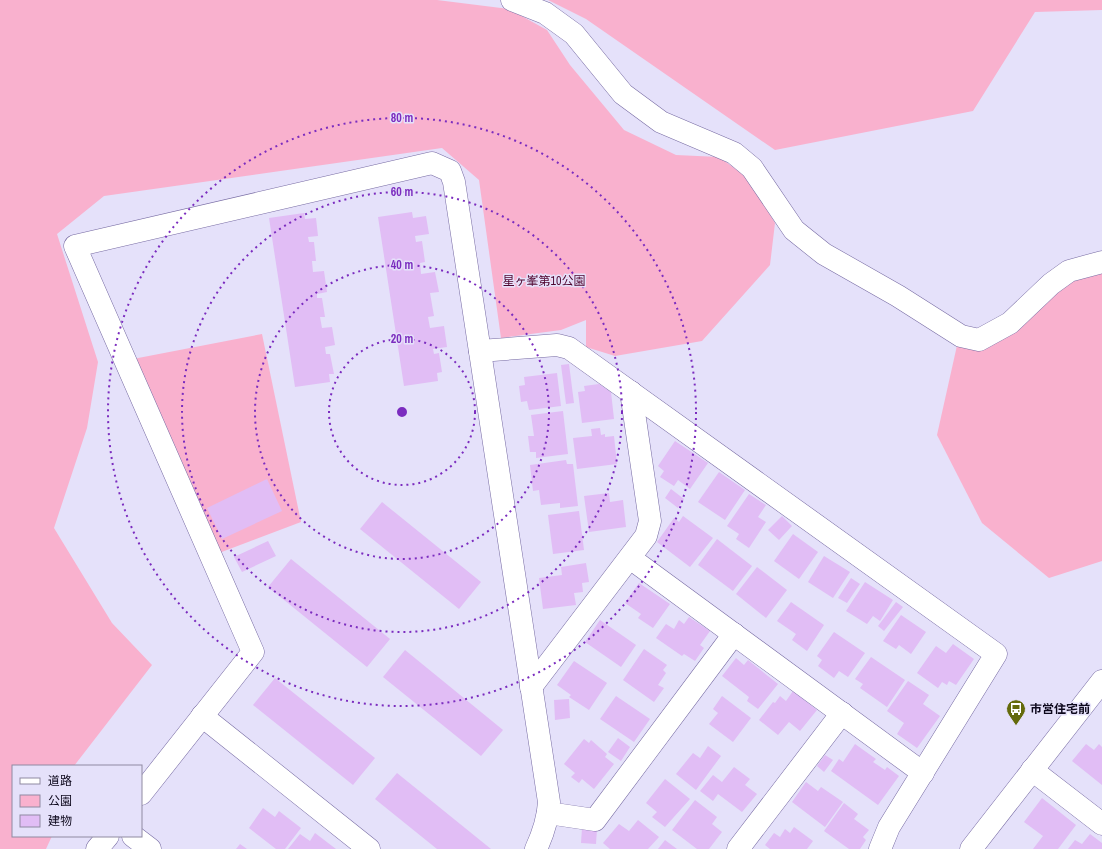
<svg xmlns="http://www.w3.org/2000/svg" width="1102" height="849" font-family="'Archivo Narrow','Noto Sans JP',sans-serif">
<rect width="100%" height="100%" fill="#e5e1fa"/>
<g fill="#f9b1ce">
<path d="M0,0h437l72,9 38,21 23,35 54,65 52,25 43,2 29,21 27,45 -5,42 -68,76 -87,15 -29,-9v-27l-25,10 -60,8 -22,-158 -37,-32 -338,48 -47,38 41,128 -11,66 -33,100 58,95 40,42 -78,101h-61v70h39l-6,13h-46z"/>
<path d="M548,0h554v10l-67,2 -62,99 -198,39 -189,-131z"/>
<path d="M1102,257v304l-53,17 -67,-55 -45,-88 21,-94z"/>
<path d="M262,334l39,188 -82,31 -86,-194z"/>
</g>
<g fill="#e1bdf5">
<path d="M412,212l1,6 13,-2 3,18 -14,2 1,6 6,-1 3,21 -5,1 1,11 14,-2 4,20 -9,1 4,23 -6,1 2,11 14,-2 3,21 -14,2 1,5 5,-1 3,19 -5,1 1,8 -34,5 -26,-169z"/>
<path d="M304,213l1,6 11,-1 2,18 -10,1 1,5h5l2,19h-4l1,11 11,-1 3,21 -10,2v4h5l3,19h-5l2,11 10,-1 3,18 -10,2 1,7h4l4,20h-5l1,8 -35,5 -26,-169z"/>
<path d="M569,364l5,39 -8,1 -5,-39z"/>
<path d="M557,373l4,33 -32,4 -2,-9 -6,1 -2,-16 6,-1 -1,-8z"/>
<path d="M599,384l12,8 3,27 -32,4 -4,-31 7,-1 -1,-5z"/>
<path d="M563,411l5,43 -32,4v-6h-6l-2,-16h6l-3,-21z"/>
<path d="M600,428l1,7 4,-1v3l9,-1 3,28 -40,5 -4,-31 19,-2 -1,-7z"/>
<path d="M675,441l33,22 -18,26 -12,-9 -4,6 -14,-9 4,-6 -6,-5z"/>
<path d="M566,460l1,4h6l5,42 -18,2v-5l-19,2 -2,-15 -6,1 -3,-26z"/>
<path d="M719,472l26,18 -20,30 -27,-18z"/>
<path d="M267,479l15,32 -60,28 -15,-31z"/>
<path d="M671,489l13,10 -6,9 -13,-10z"/>
<path d="M609,493l1,9 13,-2 3,27 -37,5 -5,-36z"/>
<path d="M749,494l17,11 -8,12 8,5 -17,26 -13,-9 3,-5 -12,-8z"/>
<path d="M382,502l99,80 -22,27 -99,-80z"/>
<path d="M579,511l5,39 -31,4 -5,-39z"/>
<path d="M683,516l30,22 -23,29 -33,-25 17,-24 5,4z"/>
<path d="M782,516l10,10 -13,14 -11,-10z"/>
<path d="M793,534l25,18 -19,27 -25,-18z"/>
<path d="M717,539l35,27 -19,25 -35,-26z"/>
<path d="M268,541l8,15 -34,16 -8,-15z"/>
<path d="M824,556l26,16 -17,26 -25,-16z"/>
<path d="M291,559l99,80 -23,28 -99,-80z"/>
<path d="M586,563l3,19 -7,1 1,9 -9,1 2,12 -33,4 -4,-31 23,-3 -1,-8z"/>
<path d="M757,567l30,23 -21,28 -30,-24z"/>
<path d="M851,578l9,6 -13,19 -9,-5z"/>
<path d="M865,582l28,18 -13,21 -7,-5 -6,8 -21,-13z"/>
<path d="M639,583l31,21 -17,24 -15,-10 3,-4 -16,-11z"/>
<path d="M791,602l33,23 -17,26 -15,-11 4,-6 -19,-13z"/>
<path d="M896,602l7,5 -19,24 -6,-5z"/>
<path d="M901,615l25,17 -15,22 -12,-9 -3,4 -13,-8z"/>
<path d="M689,617l21,14 -10,14 4,3 -9,13 -11,-7 -2,2 -26,-18 10,-14 8,5 5,-9 5,4z"/>
<path d="M600,620l36,25 -15,22 -36,-25z"/>
<path d="M834,632l31,21 -17,24 -9,-6 -5,7 -16,-12 4,-6 -5,-4z"/>
<path d="M953,644l21,15 -18,26 -7,-4 -2,4 -5,-3 -4,6 -21,-15 19,-27 10,7z"/>
<path d="M644,649l23,16 -4,5 3,3 -8,12 6,3 -10,14 -31,-22z"/>
<path d="M405,650l98,80 -22,26 -98,-79z"/>
<path d="M871,657l34,23 -18,27 -27,-19 3,-4 -8,-5z"/>
<path d="M736,658l8,7 4,-5 30,24 -20,25 -11,-8 2,-4 -27,-21z"/>
<path d="M574,661l33,22 -18,27 -20,-13 2,-2 -14,-10z"/>
<path d="M275,678l100,80 -22,27 -100,-80z"/>
<path d="M908,681l21,14 -6,9 17,12 -23,32 -20,-14 7,-11 -17,-12z"/>
<path d="M793,691l24,19 -17,21 -11,-9 -11,13 -19,-15 14,-18 2,1 5,-7 6,5z"/>
<path d="M616,696l34,23 -16,23 -34,-23z"/>
<path d="M722,696l29,22 -18,24 -24,-18 9,-11 -5,-4z"/>
<path d="M569,699l1,19 -15,2 -1,-20z"/>
<path d="M618,738l12,9 -9,14 -13,-9z"/>
<path d="M584,739l5,4 2,-3 16,14 -2,3 9,7 -20,25 -12,-10 -3,4 -8,-6 4,-4 -11,-9z"/>
<path d="M855,744l21,15 -3,3 12,8 2,-3 12,9 -21,29 -47,-34 8,-12 4,3z"/>
<path d="M1086,744l8,6 5,-6 3,3v38l-30,-24z"/>
<path d="M708,746l13,10 -25,34 -20,-16 17,-21 7,5z"/>
<path d="M825,755l8,5 -9,12 -7,-6z"/>
<path d="M734,767l16,12 -5,6 12,9 -15,18 -24,-18 -5,7 -13,-10 13,-16 9,7z"/>
<path d="M397,773l94,76h-54l-62,-50z"/>
<path d="M665,779l25,20 -25,28 -13,-10 5,-5 -11,-9z"/>
<path d="M806,782l12,9 3,-4 22,15 -18,25 -33,-25z"/>
<path d="M1042,798l34,27 -18,24h-25l10,-13 -19,-14z"/>
<path d="M695,800l22,17 -5,7 10,8 -13,17h-12l-25,-19z"/>
<path d="M844,803l14,11 -4,5 15,11 -6,7 3,3 -6,9h-11l-25,-18z"/>
<path d="M263,808l12,9 4,-6 22,17 -16,21h-9l-27,-21z"/>
<path d="M638,820l21,17 -11,12h-38l-7,-6 16,-19 10,7z"/>
<path d="M794,827l19,14 -6,8h-37l-5,-4 9,-12 6,4 5,-8 5,4z"/>
<path d="M582,828l15,1 -1,15 -15,-1z"/>
<path d="M315,833l21,16h-48l12,-15 10,7z"/>
<path d="M1090,834l12,9v6h-34l7,-9 7,4z"/>
<path d="M665,840l12,9h-19z"/>
<path d="M240,844l7,5h-11z"/>
</g>
<g fill="none" stroke-linecap="round" stroke-linejoin="round">
<defs>
<g id="minor">
<path d="M512,0l33,13 29,21 49,60 38,28 73,31 18,15 42,62 30,24 74,42 63,40 18,4 31,-17 41,-39 18,-13 33,-9"/>
<path d="M480,351l77,-6 12,3 427,306 -107,173 -9,22"/>
<path d="M630,558l293,215"/>
<path d="M531,687l115,-151 4,-15 -19,-129"/>
<path d="M202,716l167,133"/>
<path d="M1032,770l70,54"/>
<path d="M141,794l112,-142 -178,-406 357,-83 18,8 4,11 95,620c-1,17 -6,32 -13,47"/>
<path d="M548,813l47,7 139,-186"/>
<path d="M133,836l17,13"/>
<path d="M97,849l11,-13"/>
<path d="M738,849l104,-136"/>
<path d="M971,849l131,-168"/>
</g>
</defs>
<use href="#minor" stroke="#776ba3" stroke-width="23"/>
<use href="#minor" stroke="#fff" stroke-width="22"/>
</g>
<g fill="none" stroke="#7b2cbf" stroke-width="2" stroke-dasharray="2 4">
<circle cx="402" cy="412" r="73"/>
<circle cx="402" cy="412" r="147"/>
<circle cx="402" cy="412" r="220"/>
<circle cx="402" cy="412" r="294"/>
</g>
<defs>
<symbol id="bus-pin" viewBox="-11 -11 22 30"><path d="M0 17L-7.5 6A9.5 9.5 0 1 1 7.5 6Z" fill="#646a0b" stroke="#e5e1fa"/><path d="M-5-6H5V4H4V6H2V4H-2V6H-4V4H-5ZM-3.5-4V0h7V-4ZM-3.5 1.2v1.5H-2V1.2ZM2 1.2v1.5H3.5V1.2Z" fill="#fff"/></symbol>
</defs>
<g fill-rule="evenodd">
<use href="#bus-pin" x="1005" y="698" width="22" height="30"/>
</g>
<g text-anchor="middle" stroke-width="3" stroke-linejoin="round" paint-order="stroke">
<g font-size="12" fill="#4f042e" stroke="#e5e1fa">
<text x="544" y="285">星ヶ峯第10公園</text>
</g>
<g font-size="12" font-weight="bold" fill="#0d081c" stroke="#e5e1fa" text-anchor="start">
<text x="1030" y="713">市営住宅前</text>
</g>
</g>
<circle cx="402" cy="412" r="6" fill="#7b2cbf" stroke="#e5e1fa" stroke-width="2"/>
<g font-size="12" text-anchor="middle" font-weight="bold" fill="#7b2cbf" stroke="#e5e1fa" stroke-width="3" stroke-linejoin="round" paint-order="stroke">
<text x="402" y="122">80 m</text>
<text x="402" y="196">60 m</text>
<text x="402" y="269">40 m</text>
<text x="402" y="343">20 m</text>
</g>
<rect x="12" y="765" width="130" height="72" fill="#e5e1fa" stroke="#8f8aa1"/>
<rect x="20" y="778" width="20" height="6" fill="#ffffff" stroke="#8f8aa1"/>
<text x="48" y="785" font-size="12" fill="#0d081c">道路</text>
<rect x="20" y="795" width="20" height="12" fill="#f9b1ce" stroke="#8f8aa1"/>
<text x="48" y="805" font-size="12" fill="#0d081c">公園</text>
<rect x="20" y="815" width="20" height="12" fill="#e1bdf5" stroke="#8f8aa1"/>
<text x="48" y="825" font-size="12" fill="#0d081c">建物</text>
</svg>
